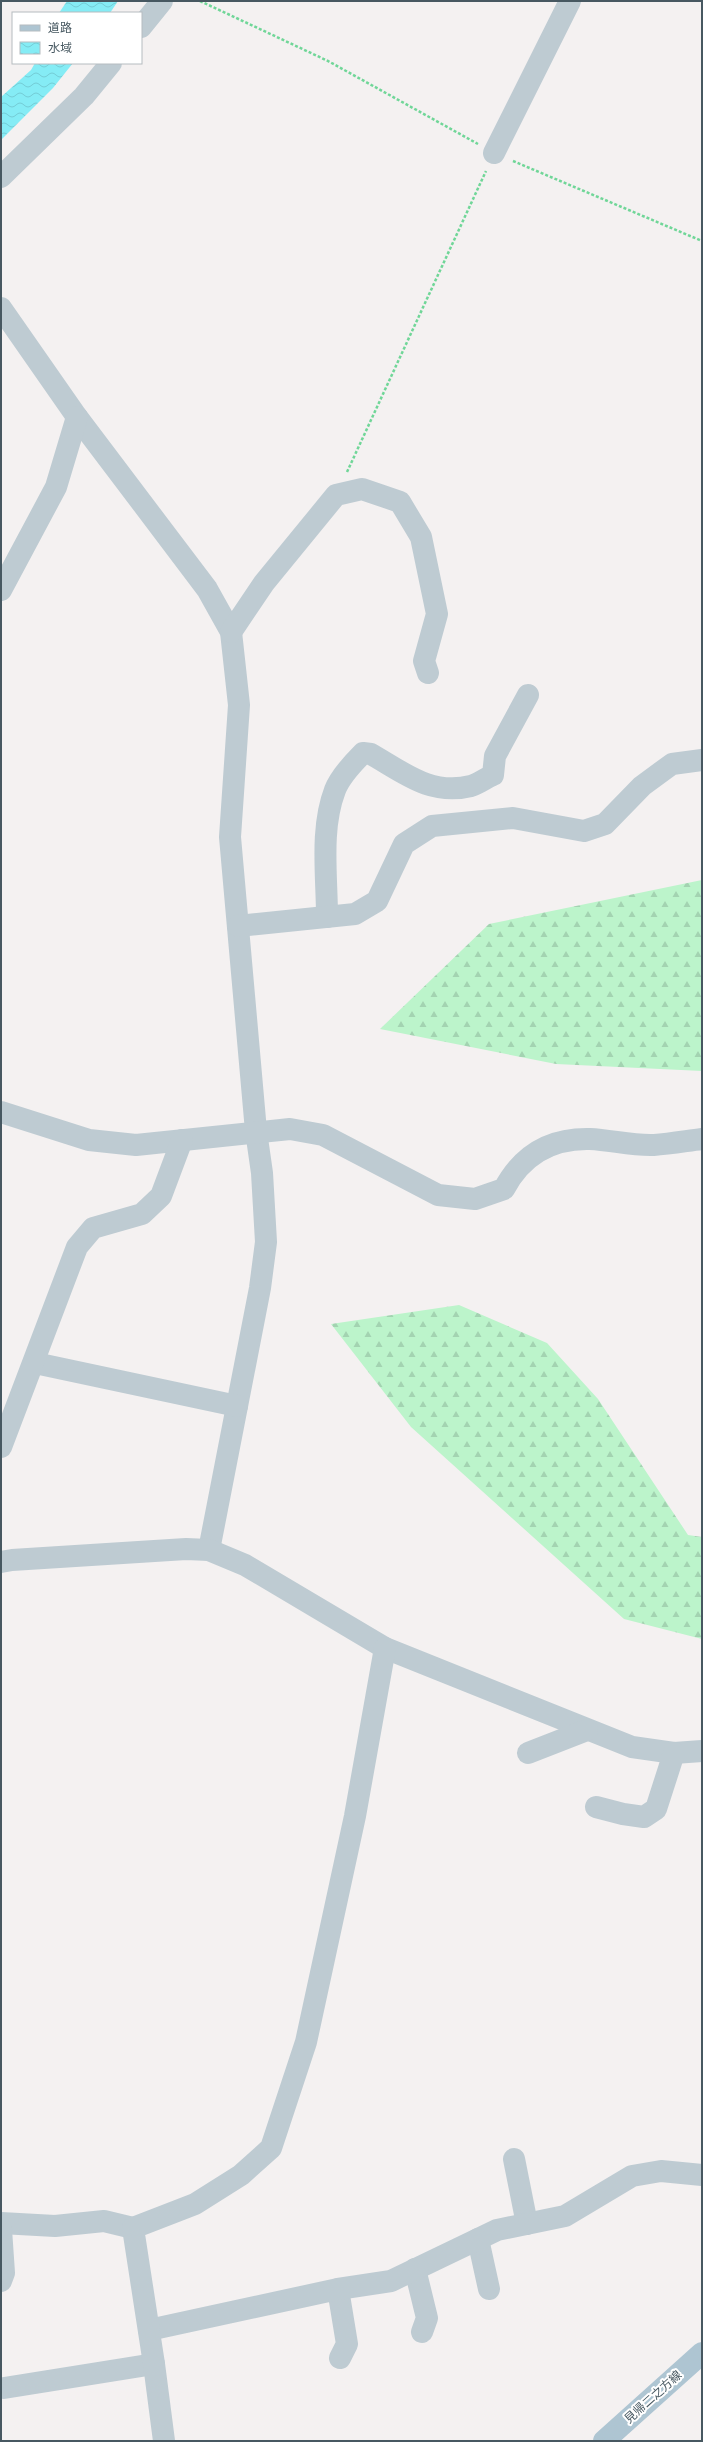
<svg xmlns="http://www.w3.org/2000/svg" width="703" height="2442" font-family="Mulish,'Noto Sans JP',sans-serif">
<defs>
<pattern id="forest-firs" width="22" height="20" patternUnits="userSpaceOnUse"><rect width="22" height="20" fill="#bcf4cb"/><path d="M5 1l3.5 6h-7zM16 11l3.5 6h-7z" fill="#a3d3b1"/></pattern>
<pattern id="water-waves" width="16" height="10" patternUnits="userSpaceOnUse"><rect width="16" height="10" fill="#85ecf5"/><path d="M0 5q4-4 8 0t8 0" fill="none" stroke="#74ccd5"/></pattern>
</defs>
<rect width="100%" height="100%" fill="#f4f1f1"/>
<g fill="url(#forest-firs)">
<path d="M702,880v191l-146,-7 -176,-35 109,-105z"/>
<path d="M459,1305l88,38 51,56 90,136 14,2v102l-78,-20 -213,-192 -80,-103z"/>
</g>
<g fill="url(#water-waves)">
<path d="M67,1h51l-8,12h-51z"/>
<path d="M35,63h38l-20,25 -52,52v-43l30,-27z"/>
</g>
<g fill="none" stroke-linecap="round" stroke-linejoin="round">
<g stroke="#70d698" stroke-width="2.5" stroke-dasharray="3 2" stroke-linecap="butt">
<path d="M200,1l128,60 150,83"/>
<path d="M513,161l189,80"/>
<path d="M347,472l139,-301"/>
</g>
<g stroke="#becbd2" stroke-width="22">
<path d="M141,27l21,-26"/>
<path d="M494,153l76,-152"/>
<path d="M1,177l83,-81 27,-33"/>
<path d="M1,308l76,109 130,172 24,43 8,73 -9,132 26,294 6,42 4,69 -6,46 -51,262"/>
<path d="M1,590l55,-103 21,-70"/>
<path d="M231,632l33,-49 72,-88 26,-6 38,13 21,35 16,77 -13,47 4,12"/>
<path d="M327,917c0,-41 -7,-88 8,-127 5,-13 18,-27 28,-37l8,1c33,19 60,42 100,32 7,-2 15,-8 22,-11l2,-19 33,-61"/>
<path d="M238,926l117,-12 22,-13 27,-57 28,-18 81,-8 71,13 21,-7 37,-38 30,-22 30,-4"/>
<path d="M1,1112l88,28 47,5 154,-16 33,6 115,60 37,4 29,-10c18,-34 46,-51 86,-50 21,1 43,7 64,6 16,-1 32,-4 48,-6"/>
<path d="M35,1363l202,43"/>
<path d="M1,1447l76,-200 16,-19 49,-14 19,-18 21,-56"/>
<path d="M1,1562l11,-2 174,-11 23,1 36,15 140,83 247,99 42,6 28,-2"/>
<path d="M528,1753l59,-23"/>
<path d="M596,1807l27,7 21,3 12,-8 18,-56"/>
<path d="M514,2159l13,65"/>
<path d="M1,2223l54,3 49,-5 29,7"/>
<path d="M1,2229l3,44 -3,8"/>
<path d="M478,2239l11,50"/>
<path d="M415,2269l12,49 -5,14"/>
<path d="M338,2289l9,55 -7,14"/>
<path d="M149,2330l189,-41 53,-8 106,-51 68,-14 67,-40 29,-5 41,4"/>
<path d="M4,2388l150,-24"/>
<path d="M164,2441l-10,-77 -21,-136 62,-24 46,-29 30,-27 35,-106 49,-226 30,-168"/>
</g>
<path stroke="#aec5d2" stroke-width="22" d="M604,2441l98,-88"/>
</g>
<g text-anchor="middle" stroke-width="4" stroke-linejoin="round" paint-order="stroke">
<g font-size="12" fill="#475861" stroke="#fff">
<text transform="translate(653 2397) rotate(-42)" y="4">見帰二之方線</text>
</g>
</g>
<rect width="703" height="2442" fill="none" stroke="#475861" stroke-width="4"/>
<rect x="12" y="12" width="130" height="52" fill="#ffffff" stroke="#b5bcc0"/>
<rect x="20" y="25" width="20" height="6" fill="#aec5d2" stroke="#b5bcc0"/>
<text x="48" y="32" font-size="12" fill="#475861">道路</text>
<rect x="20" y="42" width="20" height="12" fill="url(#water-waves)" stroke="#b5bcc0"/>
<text x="48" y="52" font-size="12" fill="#475861">水域</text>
</svg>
